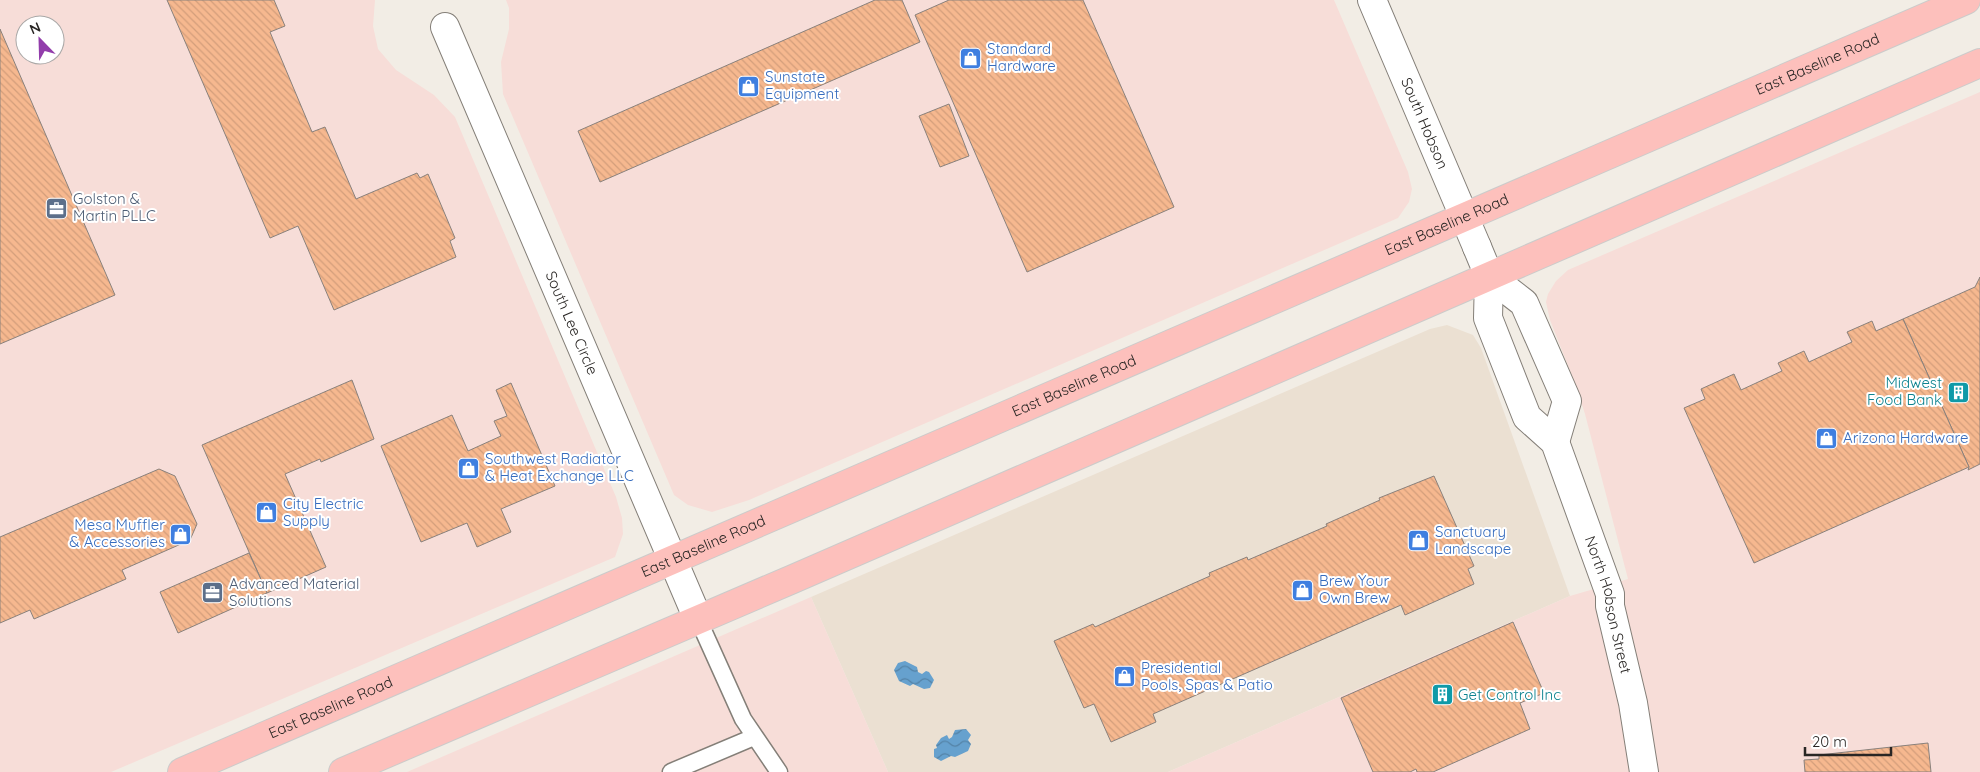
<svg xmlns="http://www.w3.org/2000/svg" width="1980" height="772" font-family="Quicksand,sans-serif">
<defs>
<pattern id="water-waves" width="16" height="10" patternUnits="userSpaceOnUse" patternTransform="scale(1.25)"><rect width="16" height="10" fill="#66a1ce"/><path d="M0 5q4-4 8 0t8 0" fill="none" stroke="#5483a7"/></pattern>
<pattern id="building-back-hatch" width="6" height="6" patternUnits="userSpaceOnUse" patternTransform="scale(1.25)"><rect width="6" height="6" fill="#f6b88f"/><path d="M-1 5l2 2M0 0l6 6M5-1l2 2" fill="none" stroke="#d39e7b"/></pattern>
</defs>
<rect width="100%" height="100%" fill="#f2ede5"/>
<path fill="#ebe0d2" d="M1447,325l26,10 8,13 89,248 -402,176h-280l-77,-175 619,-268z"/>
<g fill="#f7ddd8" fill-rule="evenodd">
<path d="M0,0h375l-2,26 5,23 18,21 38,25 21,22 161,380 6,21 1,16 -8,23 -504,215h-111zM25,25h30v30h-30z"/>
<path d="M506,0h828l74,172 4,17 -3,13 -11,16 -649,282 -37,12 -24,-7 -14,-10 -171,-401 -2,-32 8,-33v-21z"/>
<path d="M1980,92v680h-812l402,-176 58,-17 -43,-165 -11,-33 -24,-61 -4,-18 2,-8 8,-13 12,-11z"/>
<path d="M811,597l77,175h-481z"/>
</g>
<g fill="url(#water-waves)">
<path d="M905,661l12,6 1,5 4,2 4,-3 3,1 5,8 -4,8 -6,1 -11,-5 -3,2 -11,-5 -5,-11 4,-7z"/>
<path d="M966,729l5,6 -3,5 3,4 -3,7 -13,6 -4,-1 -10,5 -7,-4v-8l3,-1 -1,-3 5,-7 6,-3 2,4 3,-2 3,-7z"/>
</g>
<g fill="url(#building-back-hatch)" stroke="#89817c">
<path d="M167,0h107l11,26 -15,6 42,100 13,-5 31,72 61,-26 3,5 8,-4 27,64 -5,3 6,16 -122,53 -36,-84 -28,12z"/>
<path d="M875,0h27l18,42 -320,140 -22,-51z"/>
<path d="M949,0h134l91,207 -147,65 -112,-257z"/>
<path d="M0,29l115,266 -115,49z"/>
<path d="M949,104l20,52 -29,11 -21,-51z"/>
<path d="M1980,277v187l-12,6 1,-3 -66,-148 72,-32z"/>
<path d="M1903,319l66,148 -215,96 -70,-155 21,-9 -4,-10 33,-15 7,16 41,-19 -4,-8 26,-12 5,11 43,-20 -5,-10 25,-11 4,10z"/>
<path d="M352,380l22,59 -53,23 -1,-3 -35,15 41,93 -59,26 -65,-148z"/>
<path d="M511,383l44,103 -54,23 10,23 -34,15 -10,-24 -46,19 -40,-96 71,-31 16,36 33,-15 -7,-15 13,-5 -11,-26z"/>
<path d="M159,469l16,7 22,48 -7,16 -68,30 4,9 -92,40 -4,-9 -30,13v-86z"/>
<path d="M1434,476l40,90 -6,3 6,15 -69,31 -4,-10 -248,109 3,8 -45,20 -17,-38 -10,4 -30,-67 39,-17 2,3 115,-51 -1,-3 38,-16 1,3 79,-34 -1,-2 54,-24 -1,-2z"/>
<path d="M249,553l18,40 -89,40 -18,-41z"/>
<path d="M1513,622l31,71 -24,10 10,26 -97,43h-16l-1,-3 -6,3h-37l-32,-74z"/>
<path d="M1928,743l3,29h-126l-1,-12 15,-1v-4z"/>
</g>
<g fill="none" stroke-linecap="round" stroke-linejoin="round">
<defs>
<g id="service">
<path d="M698,619l45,100 36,53"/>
<path d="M671,772l83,-35"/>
</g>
<g id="minor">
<path id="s1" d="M1372,0l105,247"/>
<path id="s2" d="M445,27l253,592"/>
</g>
<g id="tertiary">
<path id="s3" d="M1477,247l12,29 -1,42 39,99 28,25 55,152v12l23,97 11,69"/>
<path d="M1489,276l35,27 43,98 -12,41"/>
</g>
<g id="primary">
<path id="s4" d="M182,772l1784,-772"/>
<path d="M343,772l450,-193 1187,-516"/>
</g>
</defs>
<use href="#service" stroke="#847f78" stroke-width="19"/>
<use href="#minor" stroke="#847f78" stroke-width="30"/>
<use href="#tertiary" stroke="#847f78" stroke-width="30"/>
<use href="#primary" stroke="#cccbca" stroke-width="30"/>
<use href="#service" stroke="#fff" stroke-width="16"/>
<use href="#minor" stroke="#fff" stroke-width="28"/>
<use href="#tertiary" stroke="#fff" stroke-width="28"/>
<use href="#primary" stroke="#fdc0bc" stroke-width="28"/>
</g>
<defs>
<symbol id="shop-square" viewBox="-11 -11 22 22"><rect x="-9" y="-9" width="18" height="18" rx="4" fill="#3f7fe0" stroke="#fff"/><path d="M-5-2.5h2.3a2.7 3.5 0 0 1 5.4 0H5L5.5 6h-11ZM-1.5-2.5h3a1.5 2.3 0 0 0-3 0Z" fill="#fff"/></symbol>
<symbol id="office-square" viewBox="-11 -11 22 22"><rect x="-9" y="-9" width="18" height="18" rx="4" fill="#5c6f8a" stroke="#fff"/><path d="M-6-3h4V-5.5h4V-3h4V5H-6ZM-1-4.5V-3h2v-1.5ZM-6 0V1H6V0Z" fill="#fff"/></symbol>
<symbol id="building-square" viewBox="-11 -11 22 22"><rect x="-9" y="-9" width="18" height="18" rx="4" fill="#0f9aa8" stroke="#fff"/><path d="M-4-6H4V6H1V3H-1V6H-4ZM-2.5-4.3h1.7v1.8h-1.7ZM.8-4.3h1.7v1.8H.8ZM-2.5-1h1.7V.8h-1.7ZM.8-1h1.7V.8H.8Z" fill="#fff"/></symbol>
</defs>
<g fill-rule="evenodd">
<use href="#shop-square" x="958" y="46" width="25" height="25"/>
<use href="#shop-square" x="736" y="74" width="25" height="25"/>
<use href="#office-square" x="44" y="196" width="25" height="25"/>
<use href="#building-square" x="1946" y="380" width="25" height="25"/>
<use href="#shop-square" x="1814" y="426" width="25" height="25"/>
<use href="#shop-square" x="456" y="456" width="25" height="25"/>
<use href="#shop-square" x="254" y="500" width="25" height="25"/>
<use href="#shop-square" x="168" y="522" width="25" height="25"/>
<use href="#shop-square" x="1406" y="528" width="25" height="25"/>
<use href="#shop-square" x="1290" y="578" width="25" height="25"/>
<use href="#office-square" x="200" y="580" width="25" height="25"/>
<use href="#shop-square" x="1112" y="664" width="25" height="25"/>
<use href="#building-square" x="1430" y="682" width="25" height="25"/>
</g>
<g text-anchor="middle" stroke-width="4" stroke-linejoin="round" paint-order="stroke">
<g font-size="15" fill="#366cbe" stroke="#fff" text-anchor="start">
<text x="987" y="54">Standard<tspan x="987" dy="17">Hardware</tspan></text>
<text x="765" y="82">Sunstate<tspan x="765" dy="17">Equipment</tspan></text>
<text x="1843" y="443">Arizona Hardware</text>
<text x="485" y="464">Southwest Radiator<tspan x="485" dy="17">&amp; Heat Exchange LLC</tspan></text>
<text x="283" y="509">City Electric<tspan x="283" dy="17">Supply</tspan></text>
<text x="165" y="530" text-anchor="end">Mesa Muffler<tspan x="165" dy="17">&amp; Accessories</tspan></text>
<text x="1435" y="537">Sanctuary<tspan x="1435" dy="17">Landscape</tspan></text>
<text x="1319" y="586">Brew Your<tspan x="1319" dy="17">Own Brew</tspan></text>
<text x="1141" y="673">Presidential<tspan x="1141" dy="17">Pools, Spas &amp; Patio</tspan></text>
</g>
<g font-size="15" fill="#292624" stroke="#fff">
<text dy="5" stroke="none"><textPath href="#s4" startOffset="1782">East Baseline Road</textPath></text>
<text dy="5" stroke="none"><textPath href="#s1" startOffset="134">South Hobson</textPath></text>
<text dy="5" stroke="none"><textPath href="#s4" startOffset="1378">East Baseline Road</textPath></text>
<text dy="5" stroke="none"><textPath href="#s2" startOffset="322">South Lee Circle</textPath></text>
<text dy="5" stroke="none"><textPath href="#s4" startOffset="972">East Baseline Road</textPath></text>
<text dy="5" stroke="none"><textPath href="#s4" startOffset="568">East Baseline Road</textPath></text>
<text dy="5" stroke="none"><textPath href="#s3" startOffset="389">North Hobson Street</textPath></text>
<text dy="5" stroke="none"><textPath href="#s4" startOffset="162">East Baseline Road</textPath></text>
</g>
<g font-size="15" fill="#4e5e75" stroke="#fff" text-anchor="start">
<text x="73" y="204">Golston &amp;<tspan x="73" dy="17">Martin PLLC</tspan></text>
<text x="229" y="589">Advanced Material<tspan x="229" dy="17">Solutions</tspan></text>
</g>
<g font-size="15" fill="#0d838f" stroke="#fff" text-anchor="end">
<text x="1942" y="388">Midwest<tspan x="1942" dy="17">Food Bank</tspan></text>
<text x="1458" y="700" text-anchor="start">Get Control Inc</text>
</g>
</g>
<g transform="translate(40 40) rotate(337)"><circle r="24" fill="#ffffff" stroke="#a9a8a7"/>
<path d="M0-4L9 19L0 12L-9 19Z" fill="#923dab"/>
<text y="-8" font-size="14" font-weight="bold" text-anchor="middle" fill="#292624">N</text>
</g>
<path d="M1805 747v8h86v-8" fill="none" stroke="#292624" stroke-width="2.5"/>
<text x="1812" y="747" font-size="15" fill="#292624" stroke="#ffffff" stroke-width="4" paint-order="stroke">20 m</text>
</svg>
